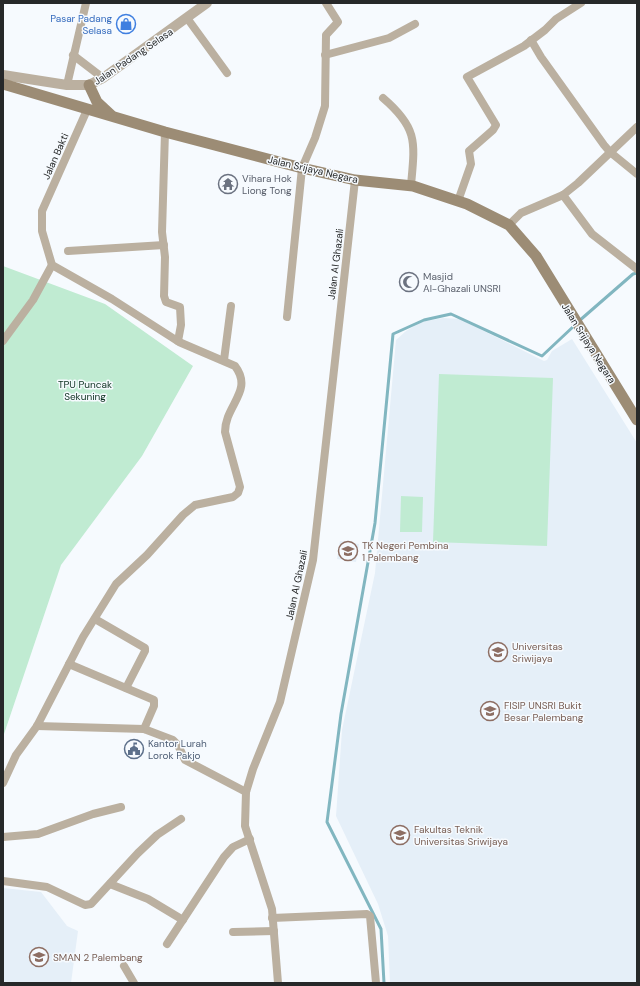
<svg xmlns="http://www.w3.org/2000/svg" width="640" height="986" font-family="'DM Sans',sans-serif">
<rect width="100%" height="100%" fill="#f6fafe"/>
<g fill="#e5eff8">
<path d="M443,318l17,1 84,42 3,-1 5,-9 20,-12 65,104v540h-247l-2,-47 -10,-32 -42,-88 6,-86 33,-157 21,-233 10,-9 15,-9z"/>
<path d="M340,541l19,3 -3,18 -19,-3z"/>
<path d="M3,888l38,4 26,34 11,5 -7,52h-68z"/>
</g>
<g fill="#c0ebd2">
<path d="M3,266l102,38 88,62 -51,90 -81,109 -58,172z"/>
<path d="M439,374l114,4 -6,168 -114,-4z"/>
<path d="M401,496l22,1 -1,35h-22z"/>
</g>
<g fill="none" stroke-linecap="round" stroke-linejoin="round">
<g stroke="#81b6c0" stroke-width="3">
<path d="M579,321l54,-47 4,-1"/>
<path d="M384,983l-3,-54 -54,-107 14,-108 34,-191 18,-189 31,-14 27,-6 91,42 33,-31"/>
</g>
<g stroke="#bbb0a0" stroke-width="8">
<path d="M187,18l40,55"/>
<path d="M531,40l10,17 63,88 6,7 27,22"/>
<path d="M73,55l30,23"/>
<path d="M325,55l64,-17 26,-14"/>
<path d="M67,85l19,-82"/>
<path d="M383,98c35,30 32,44 28,87"/>
<path d="M165,132l-3,100 3,25 -1,39 2,6 14,5 1,18 -3,16"/>
<path d="M563,195l29,39 45,35"/>
<path d="M458,201l13,-37 -2,-13 24,-21 3,-5 -29,-48 57,-31 21,-16 11,-11 25,-16"/>
<path d="M509,225l12,-12 42,-18 15,-12 59,-56"/>
<path d="M68,251l96,-6"/>
<path d="M287,317l15,-149 13,-30 10,-32 1,-71 12,-13 -12,-19"/>
<path d="M3,341l30,-41 19,-35"/>
<path d="M224,360l7,-54"/>
<path d="M95,619l50,29v3l-19,37"/>
<path d="M69,664l85,36v6l-10,23"/>
<path d="M37,726l107,3 29,11 5,5 7,15 61,32"/>
<path d="M3,783l13,-28 21,-29 46,-89 33,-53 31,-29 36,-40 12,-10 38,-8 5,-4 2,-6 -15,-55c0,-27 29,-41 10,-66l-56,-24 -67,-43 -60,-34 -10,-34v-20l45,-101"/>
<path d="M3,837l35,-3 55,-20 28,-7"/>
<path d="M3,881l44,6 38,18 6,-1 47,-51 19,-18 24,-16"/>
<path d="M110,884l38,15 35,21"/>
<path d="M272,918l95,-4 3,2 6,67"/>
<path d="M233,932l41,-1"/>
<path d="M167,944l57,-87 9,-10 17,-8"/>
<path d="M124,966l10,17"/>
<path d="M278,983l-6,-74 -27,-83 1,-34 7,-23 27,-67 33,-142 42,-380"/>
</g>
<path stroke="#bbb0a0" stroke-width="10" d="M3,75l64,10h22l14,-7 104,-75"/>
<g stroke="#9c8c75" stroke-width="11">
<path d="M3,84l162,48 137,36 53,12 58,6 54,18 42,21 27,31 101,164"/>
<path d="M89,85l8,17 14,13"/>
</g>
</g>
<defs>
<symbol id="shop-ring" viewBox="-11 -11 22 22"><circle r="9.5" fill="#f6fafe" stroke="#3f7fe0" stroke-width="1.5"/><path d="M-5-2.5h2.3a2.7 3.5 0 0 1 5.4 0H5L5.5 6h-11ZM-1.5-2.5h3a1.5 2.3 0 0 0-3 0Z" fill="#3f7fe0"/></symbol>
<symbol id="temple-ring" viewBox="-11 -11 22 22"><circle r="9.5" fill="#f6fafe" stroke="#6b7280" stroke-width="1.5"/><path d="M0-6L5-2H3V0L6.5 2.5H4V6H1.5V3h-3V6H-4V2.5H-6.5L-3 0V-2H-5Z" fill="#6b7280"/></symbol>
<symbol id="mosque-ring" viewBox="-11 -11 22 22"><circle r="9.5" fill="#f6fafe" stroke="#6b7280" stroke-width="1.5"/><path d="M3.5-4.9A6 6 0 1 0 3.5 4.9A5 5 0 1 1 3.5-4.9Z" fill="#6b7280"/></symbol>
<symbol id="school-ring" viewBox="-11 -11 22 22"><circle r="9.5" fill="#f6fafe" stroke="#8d6e63" stroke-width="1.5"/><path d="M0-5L7-2L0 1L-7-2ZM-4 1L0 2.5L4 1V4Q0 6-4 4Z" fill="#8d6e63"/></symbol>
<symbol id="university-ring" viewBox="-11 -11 22 22"><circle r="9.5" fill="#f6fafe" stroke="#8d6e63" stroke-width="1.5"/><path d="M0-5L7-2L0 1L-7-2ZM-4 1L0 2.5L4 1V4Q0 6-4 4Z" fill="#8d6e63"/></symbol>
<symbol id="civic-ring" viewBox="-11 -11 22 22"><circle r="9.5" fill="#f6fafe" stroke="#5c6f8a" stroke-width="1.5"/><path d="M-.6-6.5H3V-4.5H.6V-3L4-1V1h2V6H-6V1h2V-1L-.6-3ZM-1.2 2.5V6h2.4V2.5Z" fill="#5c6f8a"/></symbol>
</defs>
<g fill-rule="evenodd">
<use href="#shop-ring" x="115" y="13" width="22" height="22"/>
<use href="#temple-ring" x="217" y="173" width="22" height="22"/>
<use href="#mosque-ring" x="398" y="271" width="22" height="22"/>
<use href="#school-ring" x="337" y="540" width="22" height="22"/>
<use href="#university-ring" x="487" y="641" width="22" height="22"/>
<use href="#university-ring" x="479" y="700" width="22" height="22"/>
<use href="#civic-ring" x="123" y="738" width="22" height="22"/>
<use href="#university-ring" x="389" y="824" width="22" height="22"/>
<use href="#school-ring" x="28" y="946" width="22" height="22"/>
</g>
<g text-anchor="middle" stroke-width="3" stroke-linejoin="round" paint-order="stroke">
<g font-size="10" fill="#366cbe" stroke="#f6fafe" text-anchor="end">
<text x="112" y="22">Pasar Padang<tspan x="112" dy="12">Selasa</tspan></text>
</g>
<g font-size="10" fill="#262829" stroke="#f6fafe">
<text transform="translate(133 56) rotate(-34)" y="4">Jalan Padang Selasa</text>
<text transform="translate(55 156) rotate(-66)" y="4">Jalan Bakti</text>
<text transform="translate(313 169) rotate(13)" y="4">Jalan Srijaya Negara</text>
<text transform="translate(335 264) rotate(-83)" y="4">Jalan Al Ghazali</text>
<text transform="translate(589 343) rotate(58)" y="4">Jalan Srijaya Negara</text>
<text transform="translate(296 585) rotate(-78)" y="4">Jalan Al Ghazali</text>
</g>
<g font-size="10" fill="#5b616d" stroke="#f6fafe" text-anchor="start">
<text x="242" y="182">Vihara Hok<tspan x="242" dy="12">Liong Tong</tspan></text>
<text x="423" y="280">Masjid<tspan x="423" dy="12">Al-Ghazali UNSRI</tspan></text>
</g>
<g font-size="10" fill="#0d3120" stroke="#f6fafe">
<text x="85" y="388">TPU Puncak<tspan x="85" dy="12">Sekuning</tspan></text>
</g>
<g font-size="10" fill="#785e54" stroke="#f6fafe" text-anchor="start">
<text x="362" y="549">TK Negeri Pembina<tspan x="362" dy="12">1 Palembang</tspan></text>
<text x="512" y="650">Universitas<tspan x="512" dy="12">Sriwijaya</tspan></text>
<text x="504" y="709">FISIP UNSRI Bukit<tspan x="504" dy="12">Besar Palembang</tspan></text>
<text x="414" y="833">Fakultas Teknik<tspan x="414" dy="12">Universitas Sriwijaya</tspan></text>
<text x="53" y="961">SMAN 2 Palembang</text>
</g>
<g font-size="10" fill="#4e5e75" stroke="#f6fafe" text-anchor="start">
<text x="148" y="747">Kantor Lurah<tspan x="148" dy="12">Lorok Pakjo</tspan></text>
</g>
</g>
<rect width="640" height="986" fill="none" stroke="#262829" stroke-width="8"/>
</svg>
